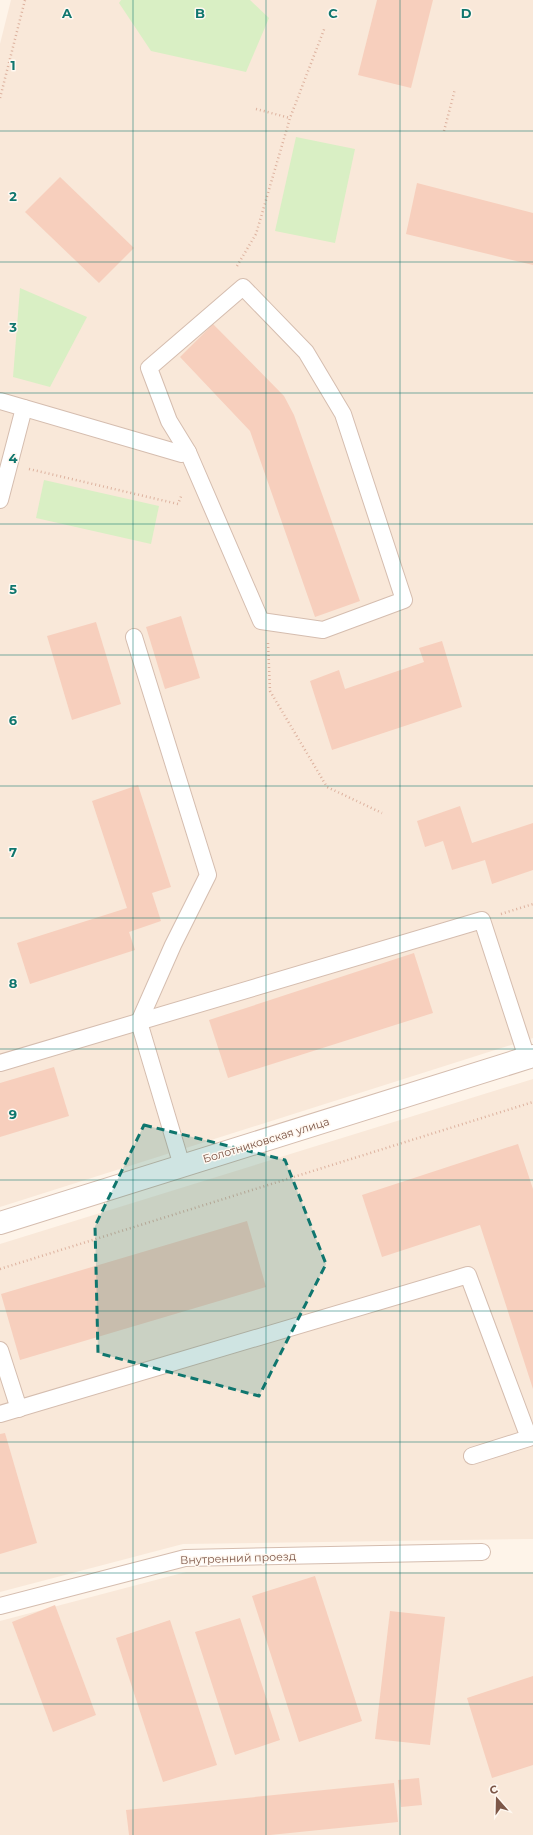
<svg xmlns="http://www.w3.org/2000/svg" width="533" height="1835" font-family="Montserrat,sans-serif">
<rect width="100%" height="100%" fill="#fef4e9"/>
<g fill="#f9e8d9">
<path d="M11,0h522v1038l-533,169v-1163z"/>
<path d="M533,1079v460l-350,5 -183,48v-348z"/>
<path d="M186,1572h347v263h-533v-214z"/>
</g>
<g fill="#d9efc4">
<path d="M121,0h129l19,18 -23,54 -95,-21 -32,-48z"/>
<path d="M296,137l59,12 -20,94 -60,-12z"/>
<path d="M20,288l67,29 -37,70 -37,-10z"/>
<path d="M44,480l115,26 -8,38 -115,-26z"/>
</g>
<g fill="#f7cfbd">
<path d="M377,0h56l-22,88 -53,-13z"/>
<path d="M60,177l74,71 -35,35 -74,-71z"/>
<path d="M417,183l116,30v52l-127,-31z"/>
<path d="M213,324l71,72 10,19 66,186 -45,16 -65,-186 -70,-74z"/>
<path d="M181,616l19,62 -35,11 -19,-62z"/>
<path d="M96,622l25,82 -49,16 -25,-84z"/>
<path d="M442,641l20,66 -130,43 -22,-69 29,-11 6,19 79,-27 -5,-14z"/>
<path d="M138,785l33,102 -19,6 9,28 -32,11 6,18 -105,34 -13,-41 110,-35 -35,-107z"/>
<path d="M460,806l12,37 61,-20v47l-41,14 -7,-24 -33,10 -9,-29 -18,6 -8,-26z"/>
<path d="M414,953l19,60 -205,65 -19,-58z"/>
<path d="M54,1067l15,49 -69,21v-54z"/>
<path d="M518,1144l15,45v200l-53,-164 -98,32 -20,-62z"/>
<path d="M247,1221l19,66 -246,73 -19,-66z"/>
<path d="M5,1433l32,110 -37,11v-120z"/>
<path d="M315,1576l47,145 -63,21 -47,-146z"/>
<path d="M55,1605l41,110 -43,17 -41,-110z"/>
<path d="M390,1611l55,6 -15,128 -55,-6z"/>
<path d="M240,1618l40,122 -45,15 -40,-123z"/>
<path d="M170,1620l47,145 -54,17 -47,-144z"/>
<path d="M533,1676v89l-41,13 -25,-80z"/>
<path d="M419,1778l3,27 -21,2 -3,-27z"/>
<path d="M394,1783l4,39 -128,13h-141l-3,-25z"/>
</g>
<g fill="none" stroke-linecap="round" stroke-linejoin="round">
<defs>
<g id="service">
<path d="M243,287l63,65 37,62 61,186 -81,30 -62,-9 -73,-169 -19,-31 -20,-53z"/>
<path d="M0,401l182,53 6,-2"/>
<path d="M0,500l24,-92"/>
<path d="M134,637l74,238 -35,70 -34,77 43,144"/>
<path d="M0,1063l482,-143 45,138"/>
<path d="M0,1350l19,59"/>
<path d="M0,1414l468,-139 61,163 -57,18"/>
<path d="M0,1606l185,-48 297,-6"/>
</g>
<path id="tertiary" d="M0,1223l533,-167"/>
</defs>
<use href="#service" stroke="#d5bdaf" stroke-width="18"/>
<use href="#tertiary" stroke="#d5bdaf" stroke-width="24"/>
<g stroke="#ddb29f" stroke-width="2.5" stroke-dasharray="1 3" stroke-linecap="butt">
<path d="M0,98l25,-98"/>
<path d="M256,109l34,9"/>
<path d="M444,131l11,-42"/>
<path d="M237,266l19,-32 34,-116 35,-91"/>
<path d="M29,469l149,35 4,-10"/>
<path d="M268,643l2,48 57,96 55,26"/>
<path d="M501,914l32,-10"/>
<path d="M0,1269l533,-167"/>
</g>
<use href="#service" stroke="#fff" stroke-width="16"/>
<use href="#tertiary" stroke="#fff" stroke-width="22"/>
</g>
<path fill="#0f766e" fill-opacity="0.2" stroke="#0f766e" stroke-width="3" stroke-dasharray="8 5" stroke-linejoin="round" d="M144,1125l141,35 41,104 -67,132 -161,-43 -3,-127z"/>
<path fill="none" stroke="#0f766e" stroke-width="1" stroke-opacity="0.55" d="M133,0v1835M266,0v1835M400,0v1835M0,131h533M0,262h533M0,393h533M0,524h533M0,655h533M0,786h533M0,918h533M0,1049h533M0,1180h533M0,1311h533M0,1442h533M0,1573h533M0,1704h533"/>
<g text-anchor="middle" stroke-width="3" stroke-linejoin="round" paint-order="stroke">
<g font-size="11" fill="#7d5748" stroke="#fff8f1">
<text transform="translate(266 1140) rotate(-17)" y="4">Болотниковская улица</text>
<text transform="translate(238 1558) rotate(-2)" y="4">Внутренний проезд</text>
</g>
</g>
<g font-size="13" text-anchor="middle" font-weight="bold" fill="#0f766e" stroke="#fff8f1" stroke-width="3" stroke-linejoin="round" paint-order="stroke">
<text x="67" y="18">A</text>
<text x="200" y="18">B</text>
<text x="333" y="18">C</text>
<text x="466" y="18">D</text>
<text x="13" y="70">1</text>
<text x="13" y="201">2</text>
<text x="13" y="332">3</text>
<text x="13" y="463">4</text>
<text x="13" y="594">5</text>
<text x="13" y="725">6</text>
<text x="13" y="857">7</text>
<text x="13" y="988">8</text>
<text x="13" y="1119">9</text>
</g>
<g transform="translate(497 1799) rotate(340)" stroke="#fff8f1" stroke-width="3" paint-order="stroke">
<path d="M0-3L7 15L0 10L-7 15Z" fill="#7d5748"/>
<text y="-6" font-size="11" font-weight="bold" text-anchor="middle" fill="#7d5748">С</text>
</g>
</svg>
